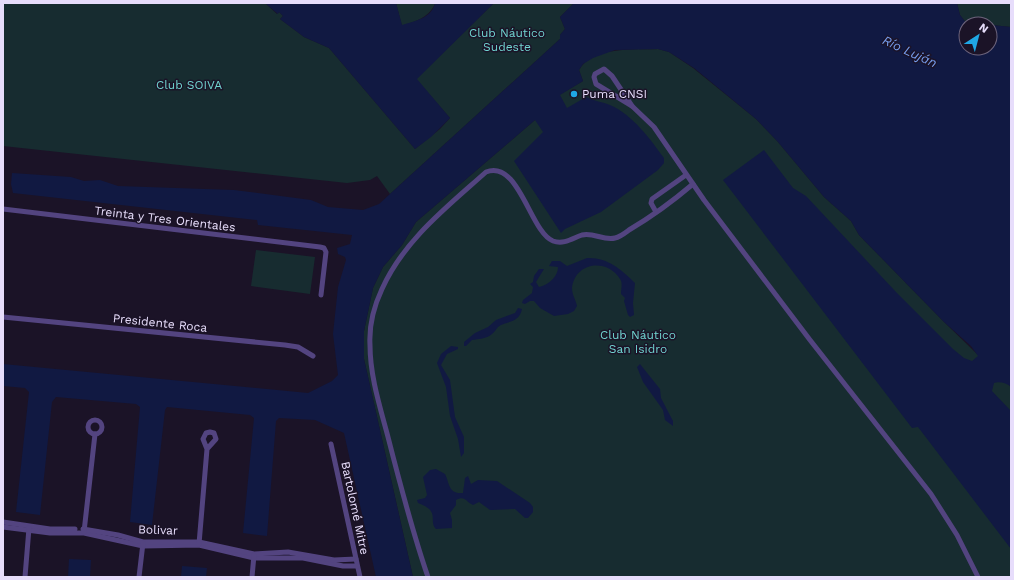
<svg xmlns="http://www.w3.org/2000/svg" width="1014" height="580" font-family="'Work Sans',sans-serif">
<rect width="100%" height="100%" fill="#1b1327"/>
<g fill="#172c30">
<path d="M3,3h262l12,11 2,-2 4,4 -3,3 24,18 25,11 86,101 25,-20 10,-11 -34,-39 78,-76h80l-14,14 5,12 -5,6v4l-170,155 -13,-18 -7,4 -23,3 -344,-37z"/>
<path d="M396,3h39v1c-7,14 -19,17 -33,22z"/>
<path d="M957,3h54v24l-20,-2 -1,5v-6h-23l-7,-9z"/>
<path d="M658,49l11,3 24,16 63,51 22,23 46,55 27,24 8,14 85,87 67,65v190h-598l-49,-218v-28l9,-43 10,-21 19,-22 14,-23 119,-102 24,-25 24,-14 -4,-11c14,-24 54,-20 79,-21z"/>
<path d="M256,250l59,7 -5,37 -59,-8z"/>
</g>
<g fill="#111942">
<path d="M265,3h131l6,22c13,-4 30,-7 33,-22h59l-77,76 33,39 -19,19 -16,12 -86,-101 -25,-11 -24,-18 3,-3 -4,-4 -1,2z"/>
<path d="M574,3h383l3,12 7,9h-1v24h24l1,-23 20,2v360c-4,-4 -12,-6 -17,-4l-2,8 19,20v138l-93,-122 -6,1 -189,-248 41,-30 29,38 13,8 90,96 57,57 11,9 8,3 6,-5 -7,-10 -27,-24 -85,-87 -8,-14 -27,-24 -46,-55 -22,-23 -62,-51 -25,-16 -11,-3 -43,1 -22,8 -10,6 -4,6 4,11 -23,14 7,13 19,-11c8,4 17,5 24,8 23,10 40,34 54,53v5l-6,7 -57,42 -36,17 -4,4 -47,-72 29,-29 -8,-12 -119,102 -14,23 -19,22 -10,21 -9,43v28l49,218h-37l-32,-144 -29,-13 -36,-2 -3,3 -9,115 -24,-3 11,-115 -4,-3 -83,-8 -2,3 -13,115 -22,-3 10,-115 -4,-3 -80,-7 -4,5 -12,113 -24,-3 13,-120 -4,-4 -22,-2v-22l305,29 24,-12 6,-6 -5,-41 5,-47 8,-27 -1,-3 -7,-3 -1,-6 13,-4 2,-9 -94,-10 -1,-5 -244,-27 -2,-9 1,-11 59,4 13,4 16,-1 18,6 116,4 77,10 17,7 35,3 16,-6 181,-165v-4l5,-6 -5,-12z"/>
<path d="M587,258c20,-1 34,11 48,25l-2,20 1,12 -4,2 -2,-2 -4,-14 1,-3 -4,-4c0,-5 2,-11 -1,-15 -13,-21 -45,-17 -48,9 0,7 4,12 5,18l-3,5 -6,3 -14,2 -14,-8 -6,-7h-4l-5,3 -3,-1 1,-3 9,-7 1,-6 -3,-3 3,-2 1,-6 5,-7h5l-8,13 3,5c9,-2 19,-10 19,-20l-9,-1 3,-5h8l7,5z"/>
<path d="M518,308l4,1c-3,15 -17,12 -24,18 -2,2 -3,5 -6,7 -6,5 -13,5 -20,6l-6,6h-2v-4l11,-9 13,-6 8,-7 19,-7z"/>
<path d="M451,346l7,1v2l-11,5 -6,11 9,15 5,37 9,20v16l-3,4 -3,-18 -8,-23 -4,-29 -9,-24 4,-9z"/>
<path d="M640,364l20,25 1,9 12,23v5l-8,-6 -2,-10 -20,-28 -6,-15z"/>
<path d="M436,469l9,5c5,10 3,20 18,19l2,-15 3,-2 3,8 7,-4 19,1 33,22 3,4v5l-5,6h-3l-10,-9 -25,1 -11,-8 -6,3c-7,-3 -8,-10 -17,-5v5l-6,8 2,7v8l-16,1c-8,-8 5,-18 -18,-26l-1,-3 8,-2 2,-3 -4,-18 7,-7z"/>
<path d="M69,559l22,1 -1,17h-22z"/>
<path d="M182,566l25,2 -1,9h-25z"/>
</g>
<g fill="none" stroke-linecap="round" stroke-linejoin="round">
<g stroke="#534480" stroke-width="5">
<path d="M604,69l8,7 20,30 -36,-22 -2,-7 1,-3z"/>
<path d="M632,106l22,21 50,73 106,140 121,154 26,41 21,42"/>
<path d="M3,209l317,38 4,1 2,4 -5,43"/>
<path d="M656,212l-5,-9 1,-4 34,-24"/>
<path d="M3,317l282,28 13,2 15,9"/>
<circle cx="95" cy="427" r="7"/>
<path d="M331,444l29,133"/>
<path d="M3,522l47,7h25"/>
<path d="M3,527l47,6h34l59,13 56,-1 55,13h49l40,8h14"/>
<path d="M83,529l35,6 25,7h56l55,12 34,-2 46,8 22,-1"/>
<path d="M84,532l11,-98"/>
<path d="M199,544l8,-95 -4,-10 3,-6 4,-1 4,1 2,6 -9,10"/>
<path d="M25,577l4,-49"/>
<path d="M139,577l4,-34"/>
<path d="M252,577l2,-22"/>
<path d="M428,577c-16,-46 -28,-93 -40,-140 -8,-30 -18,-61 -18,-92 -1,-18 4,-39 12,-56 22,-49 65,-82 104,-117 33,-13 44,60 67,69 11,4 20,-3 29,-6 11,-3 22,6 33,3 5,-1 10,-5 14,-8 22,-13 44,-29 64,-46"/>
</g>
</g>
<circle fill="#1fa7e5" stroke="#1b1327" stroke-width="1.5" cx="574" cy="94" r="4"/>
<g text-anchor="middle" stroke-width="3" stroke-linejoin="round" paint-order="stroke">
<g font-size="12" fill="#70d4d0" stroke="#1b1327">
<text x="507" y="37">Club Náutico<tspan x="507" dy="14">Sudeste</tspan></text>
<text x="189" y="89">Club SOIVA</text>
<text x="638" y="339">Club Náutico<tspan x="638" dy="14">San Isidro</tspan></text>
</g>
<g font-size="12" fill="#e7ddfb" stroke="#1b1327" text-anchor="start">
<text x="582" y="98">Puma CNSI</text>
</g>
<g font-size="12" fill="#e7ddfb" stroke="#1b1327">
<text transform="translate(165 219) rotate(7)" y="4">Treinta y Tres Orientales</text>
<text transform="translate(160 323) rotate(6)" y="4">Presidente Roca</text>
<text transform="translate(355 508) rotate(78)" y="4">Bartolomé Mitre</text>
<text transform="translate(158 530) rotate(2)" y="4">Bolivar</text>
</g>
<g font-size="13" font-style="italic" fill="#779eef" stroke="#1b1327">
<text transform="translate(910 51) rotate(25)" y="5">Río Luján</text>
</g>
</g>
<rect width="1014" height="580" fill="none" stroke="#e7ddfb" stroke-width="8"/>
<g transform="translate(978 36) rotate(36)"><circle r="19" fill="#1b1327" stroke="#6d647c"/>
<path d="M0-3L7 15L0 10L-7 15Z" fill="#1fa7e5"/>
<text y="-6" font-size="11" font-weight="bold" text-anchor="middle" fill="#e7ddfb">N</text>
</g>
</svg>
